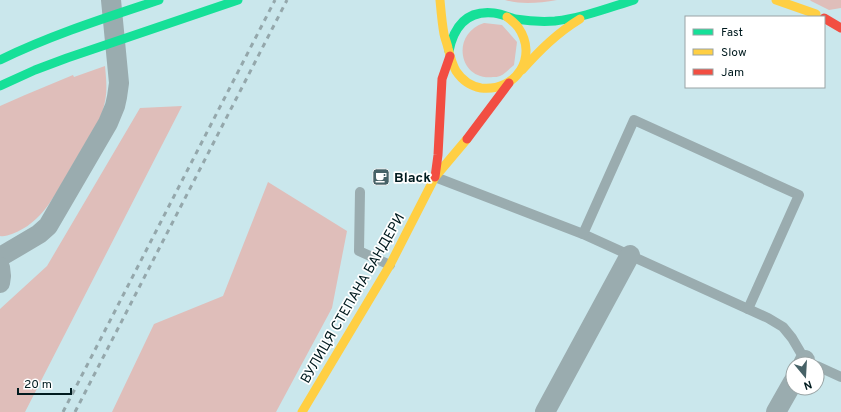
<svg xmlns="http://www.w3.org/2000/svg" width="841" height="412" font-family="Overpass,sans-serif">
<rect width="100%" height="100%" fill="#cae7ec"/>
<g fill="#dfbeba">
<path d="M505,0h52c-18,3 -35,5 -52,0z"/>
<path d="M810,0h31v8l-12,2 -18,-9z"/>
<path d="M484,23l18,2 15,17 -3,23c-4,3 -9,9 -14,11 -2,1 -5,1 -7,1 -34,4 -43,-43 -9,-54z"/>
<path d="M105,66c2,21 3,32 -5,52 -10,17 -20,34 -30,51 -15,26 -28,54 -58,65 -4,1 -8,3 -12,2v-130l25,-11 48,-20 1,2z"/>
<path d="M182,106l-157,306h-25v-103l47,-43 93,-158z"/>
<path d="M268,182l79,49 -15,77 -56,104h-164l42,-88 69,-28z"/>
</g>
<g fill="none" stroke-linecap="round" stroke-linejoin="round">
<g stroke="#9aacaf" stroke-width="10">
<path d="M435,177l148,57 185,84 15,9 9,11 13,22 3,1"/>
<path d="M360,192l-1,59 31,14"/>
<path d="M583,234l51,-114 165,75 -51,114"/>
<path d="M817,366l24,11"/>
</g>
<g stroke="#9aacaf" stroke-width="20">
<path d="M0,257l39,-23 9,-8 60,-103 7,-17 2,-9 2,-14 -8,-83"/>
<path d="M0,267l1,9 -1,7"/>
<path d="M803,364l2,-4"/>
<path d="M545,412l85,-157"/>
<path d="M776,412l17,-30"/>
</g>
<g stroke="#16e098" stroke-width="9">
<path d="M449,51c5,-25 18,-41 45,-38 8,1 14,4 21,6 13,2 27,3 40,2 27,-3 53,-13 79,-21"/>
<path d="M0,60c51,-25 105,-42 159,-60"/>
<path d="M0,86l35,-16 32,-12 171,-58"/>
</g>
<g stroke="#ffcf43" stroke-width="9">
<path d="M440,0c1,11 2,23 4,34 1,5 3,9 4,14 2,8 4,16 8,23 6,9 14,15 25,17 35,4 58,-31 37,-61 -3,-4 -7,-7 -11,-10"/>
<path d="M776,0l40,14"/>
<path d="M522,70c18,-20 35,-37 58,-51"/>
<path d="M302,412l88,-147 45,-88 32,-38"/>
</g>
<g stroke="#f24e42" stroke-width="9">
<path d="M824,18l17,10"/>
<path d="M467,139l42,-56"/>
<path d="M435,177l3,-22 4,-76 8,-23"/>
</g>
<g stroke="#94a7ab" stroke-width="3" stroke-dasharray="5 5" stroke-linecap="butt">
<path d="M63,412l212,-412"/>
<path d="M75,412l212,-412"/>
</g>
</g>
<defs>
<symbol id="cafe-square" viewBox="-11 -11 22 22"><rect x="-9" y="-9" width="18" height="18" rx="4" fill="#476267" stroke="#fff"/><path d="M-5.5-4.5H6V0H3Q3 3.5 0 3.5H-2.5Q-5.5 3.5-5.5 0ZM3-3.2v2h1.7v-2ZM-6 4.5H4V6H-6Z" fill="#fff"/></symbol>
</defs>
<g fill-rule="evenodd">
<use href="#cafe-square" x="371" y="167" width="20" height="20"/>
</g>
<g text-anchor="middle" stroke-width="3.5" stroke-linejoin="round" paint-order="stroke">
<g font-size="14" font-weight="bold" fill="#001b1f" stroke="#fff" text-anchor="start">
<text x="394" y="182">Black</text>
</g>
<g font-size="14" fill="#001b1f" stroke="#fff">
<text transform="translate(352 298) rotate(-60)" y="5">ВУЛИЦЯ СТЕПАНА БАНДЕРИ</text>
</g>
</g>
<rect x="685" y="16" width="140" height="72" fill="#ffffff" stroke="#99a4a5"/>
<rect x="693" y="29" width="20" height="6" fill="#16e098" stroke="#99a4a5"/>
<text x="721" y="36" font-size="12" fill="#001b1f">Fast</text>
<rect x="693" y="49" width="20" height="6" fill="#ffcf43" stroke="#99a4a5"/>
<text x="721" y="56" font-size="12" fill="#001b1f">Slow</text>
<rect x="693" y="69" width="20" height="6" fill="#f24e42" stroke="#99a4a5"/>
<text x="721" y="76" font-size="12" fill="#001b1f">Jam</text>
<g transform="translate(805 376) rotate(162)"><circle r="19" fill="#ffffff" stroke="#99a4a5"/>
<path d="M0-3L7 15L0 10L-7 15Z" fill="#476267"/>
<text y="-6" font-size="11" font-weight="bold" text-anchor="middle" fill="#001b1f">N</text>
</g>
<path d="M18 388v6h53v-6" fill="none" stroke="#001b1f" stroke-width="2"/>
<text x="24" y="388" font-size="12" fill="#001b1f" stroke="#ffffff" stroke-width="3" paint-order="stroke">20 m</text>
</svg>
